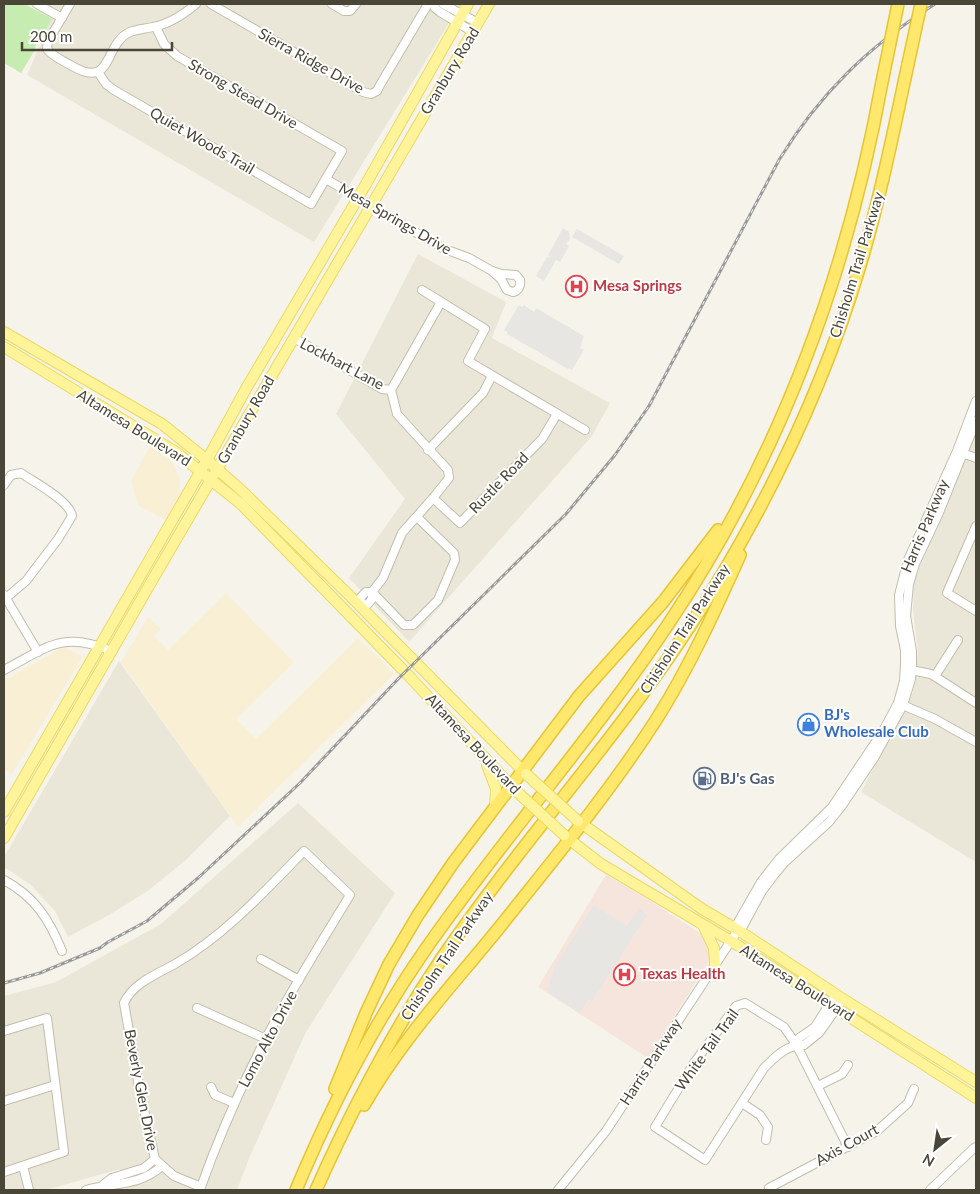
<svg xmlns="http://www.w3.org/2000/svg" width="980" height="1194" font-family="Lato,sans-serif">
<rect width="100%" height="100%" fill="#f6f4ea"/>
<g fill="#eae7d8">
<path d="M30,4h431l-147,238 -287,-167 23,-53z"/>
<path d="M418,254l88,48 -14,36 118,65 -18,33 -183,206 -60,-64 56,-79 -69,-85z"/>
<path d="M976,424v438l-115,-70 52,-100 5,-41 -5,-41 1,-29z"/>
<path d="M119,661l111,155 -43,43 -38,31 -40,25 -41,22 -13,-26 -24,-26 -27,-18v-10z"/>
<path d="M298,803l97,90 -89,139 -56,124 -13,34h-111l-6,-21 -74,21h-42v-194l52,-14 105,-58z"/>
</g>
<g fill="#f8efd5">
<path d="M150,446l22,16 8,19v10l-3,8 -12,21 -27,-15 -7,-24z"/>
<path d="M226,593l68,69 -58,57 20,20 102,-101 36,36 -156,153 -117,-165 27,-45 13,12 -7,7 14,14z"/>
<path d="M64,647l19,9 -71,118 -8,-5v-89z"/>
</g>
<path fill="#f6e5dd" d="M606,875l35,20 65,42 5,10 -2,14 -61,97 -110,-71z"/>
<path fill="#c7ecb1" d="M4,4h21l27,15 -10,18 -6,5 -1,8 -14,23 -17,-10z"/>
<g fill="#e7e6e2">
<path d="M563,228l6,4 1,7 -4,5 3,2 -9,16 -4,-2 -12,21 -8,-5 11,-19 4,1 -3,-3z"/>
<path d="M577,229l47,27 -5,8 -47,-27z"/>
<path d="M519,305l3,2 2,-2 10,7 2,-4 48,28 -4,12 4,2 -12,20 -3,-2 -1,1 -61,-35 1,-2 -4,-2z"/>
<path d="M594,905l33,21 12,-18 8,7 -55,86 -4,-2 -8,14 -31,-20 -1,-5 7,-21z"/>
</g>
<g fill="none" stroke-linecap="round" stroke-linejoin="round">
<defs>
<g id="minor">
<path d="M37,4l25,14"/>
<path d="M70,4l-22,37 -1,8c6,8 17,12 25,17 42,24 31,-22 58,-34 7,-3 15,-3 23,-5 16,-3 30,-12 43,-23"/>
<path d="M211,4l152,88 8,2 6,-3 3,-6 48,-81"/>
<path d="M332,4l12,7h6l6,-7"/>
<path d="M434,4l1,4 5,4 33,20"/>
<path d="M443,4l35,19"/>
<path d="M98,72l8,12 8,6 197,114 31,-53 -165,-95 -13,-12 -8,-17"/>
<path d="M326,179l116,69 27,10 23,13"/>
<path d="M492,271l10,3 14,1 4,5c1,6 -2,11 -7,12l-6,-2 -6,-11z"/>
<path d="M422,290l63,39 -17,32 117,69"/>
<path d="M294,338l88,51 9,1"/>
<path d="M428,450l55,-57 9,-17"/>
<path d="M959,452l17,6"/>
<path d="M4,485l7,-10 10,-2c13,9 49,28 51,43l-14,23 -32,42 -20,17"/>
<path d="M433,498l27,25 82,-84 15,-25"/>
<path d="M976,526l-29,67 29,18"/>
<path d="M372,592h-6l-5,5 -1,8 8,-1 4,-5v-7l11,-14 19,-45 31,-35 16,-20 -1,-8 -51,-56 -6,-24 50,-88"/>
<path d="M372,592l32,33h9l25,-25 17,-40 -1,-7 -37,-36"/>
<path d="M4,595l34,57"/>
<path d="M4,670c42,-22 59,-40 107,-19"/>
<path d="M911,670l20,4 45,29"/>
<path d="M935,676l23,-36"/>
<path d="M898,703l37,16 41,23"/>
<path d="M4,880c31,17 45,39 58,71"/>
<path d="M738,930l-1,-6 24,-42 18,-23 53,-52 51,-76 15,-28 6,-22 1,-17v-14l-5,-24 -1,-31 9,-35 49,-109 19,-50"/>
<path d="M261,959l38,21"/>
<path d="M843,999l-24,34 -15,12c-17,-1 -29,12 -40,23l-59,92 -50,-33 39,-64 42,-57 9,-3 39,24 12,17 52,103"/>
<path d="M197,1008l69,31"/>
<path d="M4,1031l43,-13 17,134 -60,20"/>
<path d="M796,1044l3,-6 16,-11 17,-27"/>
<path d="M818,1086l24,-12 6,-9"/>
<path d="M211,1087l4,8 19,8"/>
<path d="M4,1101l51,-16"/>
<path d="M742,1103l18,12 8,12 -2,13"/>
<path d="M23,1166l6,24"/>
<path d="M103,1185l9,-7 32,-10 11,-9"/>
<path d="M769,1188l108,-57 31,-28 6,-14"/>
<path d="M86,1190c28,-8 52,-3 76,-24"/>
<path d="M200,1190l1,-3c18,-51 40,-100 64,-147 26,-50 56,-97 85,-145l-46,-44c-39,40 -80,85 -129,113 -18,10 -42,19 -51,39l15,84 16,72 19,17 27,11"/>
<path d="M558,1190l48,-59 132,-201 5,-4 19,-35 12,-16 11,-13 44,-40 12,-15 33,-49 29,-53 8,-26 1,-14v-14l-6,-35 3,-32 6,-20 23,-49 38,-94"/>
<path d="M930,1190l44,-42 2,-1"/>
</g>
<g id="major">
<path d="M4,332l158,92 45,36 34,30 109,106 176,178"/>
<path d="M4,347l172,105 65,52 167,171 106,114"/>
<path d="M487,765l9,24 -1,18"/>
<path d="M4,812l203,-352 40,-73 111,-189 110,-194"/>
<path d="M578,821l124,88 36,21 105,69 133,83"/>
<path d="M565,836l36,28 130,77 245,157"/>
<path d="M4,838l146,-254 339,-580"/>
<path d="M703,925l11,23 1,16"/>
</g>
<g id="highway">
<path d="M335,1089l31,-76 23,-49 29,-49 35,-52 126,-167 84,-94 55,-72"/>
<path d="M364,1105c37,-65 88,-119 135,-177 54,-68 110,-135 157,-208 33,-52 59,-109 84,-165"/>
<path d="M296,1190c35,-84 77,-165 129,-240 78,-112 169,-214 244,-327 110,-164 178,-348 213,-541"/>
<path d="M316,1190c36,-81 77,-159 126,-232 78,-114 172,-216 248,-332 74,-114 134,-237 172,-367 19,-65 32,-130 46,-195"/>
</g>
</defs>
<use href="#minor" stroke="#c2beac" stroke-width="10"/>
<use href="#major" stroke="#ead963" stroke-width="12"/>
<use href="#highway" stroke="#e6c434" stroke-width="14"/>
<use href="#minor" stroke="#fff" stroke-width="8"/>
<use href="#major" stroke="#fff49a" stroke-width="10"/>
<use href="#highway" stroke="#ffe86c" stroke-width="11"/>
<defs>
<path id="rail" d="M4,983l36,-10 60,-25 8,-6 39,-21 51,-43 102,-95 99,-105 167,-164 49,-59 34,-49 130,-246c41,-67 90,-114 156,-156"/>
</defs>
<use href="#rail" stroke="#999" stroke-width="3"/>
<use href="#rail" stroke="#fff" stroke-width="1" stroke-dasharray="4" stroke-linecap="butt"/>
<defs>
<g id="major-bridge">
<path d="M526,774l52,47"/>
<path d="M514,789l50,46"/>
</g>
<g id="highway-bridge">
<path d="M908,64l13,-60"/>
<path d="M882,82l16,-78"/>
</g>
</defs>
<use href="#major-bridge" stroke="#ead963" stroke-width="12" stroke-linecap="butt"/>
<use href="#highway-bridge" stroke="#e6c434" stroke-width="14" stroke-linecap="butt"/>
<use href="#major-bridge" stroke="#fff49a" stroke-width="10"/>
<use href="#highway-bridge" stroke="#ffe86c" stroke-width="11"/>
</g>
<defs>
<symbol id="hospital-ring" viewBox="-11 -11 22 22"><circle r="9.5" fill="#fff" stroke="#e0444e" stroke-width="1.5"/><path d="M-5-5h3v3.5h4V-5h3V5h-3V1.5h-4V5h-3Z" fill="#e0444e"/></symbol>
<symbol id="shop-ring" viewBox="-11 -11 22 22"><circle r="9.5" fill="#fff" stroke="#3f7fe0" stroke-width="1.5"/><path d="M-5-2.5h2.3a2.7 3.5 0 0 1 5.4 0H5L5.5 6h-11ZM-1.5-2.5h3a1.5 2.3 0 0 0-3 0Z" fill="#3f7fe0"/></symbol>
<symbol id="fuel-ring" viewBox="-11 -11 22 22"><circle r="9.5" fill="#fff" stroke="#5c6f8a" stroke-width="1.5"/><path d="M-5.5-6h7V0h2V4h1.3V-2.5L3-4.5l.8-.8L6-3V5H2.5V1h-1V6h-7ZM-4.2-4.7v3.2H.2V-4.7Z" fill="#5c6f8a"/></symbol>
</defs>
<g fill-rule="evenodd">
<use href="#hospital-ring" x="564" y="274" width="25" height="25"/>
<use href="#shop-ring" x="796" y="712" width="25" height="25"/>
<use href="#fuel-ring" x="692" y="766" width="25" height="25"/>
<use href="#hospital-ring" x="612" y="962" width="25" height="25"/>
</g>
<g text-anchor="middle" stroke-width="4" stroke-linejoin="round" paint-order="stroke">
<g font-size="15" fill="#4a4637" stroke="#fff">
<text transform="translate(311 61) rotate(29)" y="5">Sierra Ridge Drive</text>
<text transform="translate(450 71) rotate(-59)" y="5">Granbury Road</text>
<text transform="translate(243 94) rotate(30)" y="5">Strong Stead Drive</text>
<text transform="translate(202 141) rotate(30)" y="5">Quiet Woods Trail</text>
<text transform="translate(395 219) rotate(30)" y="5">Mesa Springs Drive</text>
<text transform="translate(857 265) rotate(-73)" y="5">Chisholm Trail Parkway</text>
<text transform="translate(342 364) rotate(28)" y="5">Lockhart Lane</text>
<text transform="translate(246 420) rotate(-60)" y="5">Granbury Road</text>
<text transform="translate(134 428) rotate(32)" y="5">Altamesa Boulevard</text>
<text transform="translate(499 483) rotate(-46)" y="5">Rustle Road</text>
<text transform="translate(925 526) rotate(-67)" y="5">Harris Parkway</text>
<text transform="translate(685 629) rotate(-57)" y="5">Chisholm Trail Parkway</text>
<text transform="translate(473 744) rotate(47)" y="5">Altamesa Boulevard</text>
<text transform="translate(447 956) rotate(-56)" y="5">Chisholm Trail Parkway</text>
<text transform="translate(797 983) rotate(32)" y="5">Altamesa Boulevard</text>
<text transform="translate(268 1039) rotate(-62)" y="5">Lomo Alto Drive</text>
<text transform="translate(707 1050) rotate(-54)" y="5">White Tail Trail</text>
<text transform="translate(651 1062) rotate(-57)" y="5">Harris Parkway</text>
<text transform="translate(141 1090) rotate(79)" y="5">Beverly Glen Drive</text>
<text transform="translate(847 1145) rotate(-29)" y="5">Axis Court</text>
</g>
<g font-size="15" font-weight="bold" fill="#be3a42" stroke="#fff" text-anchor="start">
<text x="593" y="291">Mesa Springs</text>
<text x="640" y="979">Texas Health</text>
</g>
<g font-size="15" font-weight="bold" fill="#366cbe" stroke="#fff" text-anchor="start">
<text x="824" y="720">BJ's<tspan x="824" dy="17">Wholesale Club</tspan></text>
</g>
<g font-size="15" font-weight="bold" fill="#4e5e75" stroke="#fff" text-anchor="start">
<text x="720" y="784">BJ's Gas</text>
</g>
</g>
<rect width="980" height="1194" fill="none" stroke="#4a4637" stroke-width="10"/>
<g transform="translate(935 1149) rotate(210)" stroke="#ffffff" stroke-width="4" paint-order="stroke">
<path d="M0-4L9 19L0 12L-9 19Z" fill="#4a4637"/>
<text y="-8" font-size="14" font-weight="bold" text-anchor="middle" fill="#4a4637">N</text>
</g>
<path d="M22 42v8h150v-8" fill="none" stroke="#4a4637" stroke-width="2.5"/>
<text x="30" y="42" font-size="15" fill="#4a4637" stroke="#ffffff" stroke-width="4" paint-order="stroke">200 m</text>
</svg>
